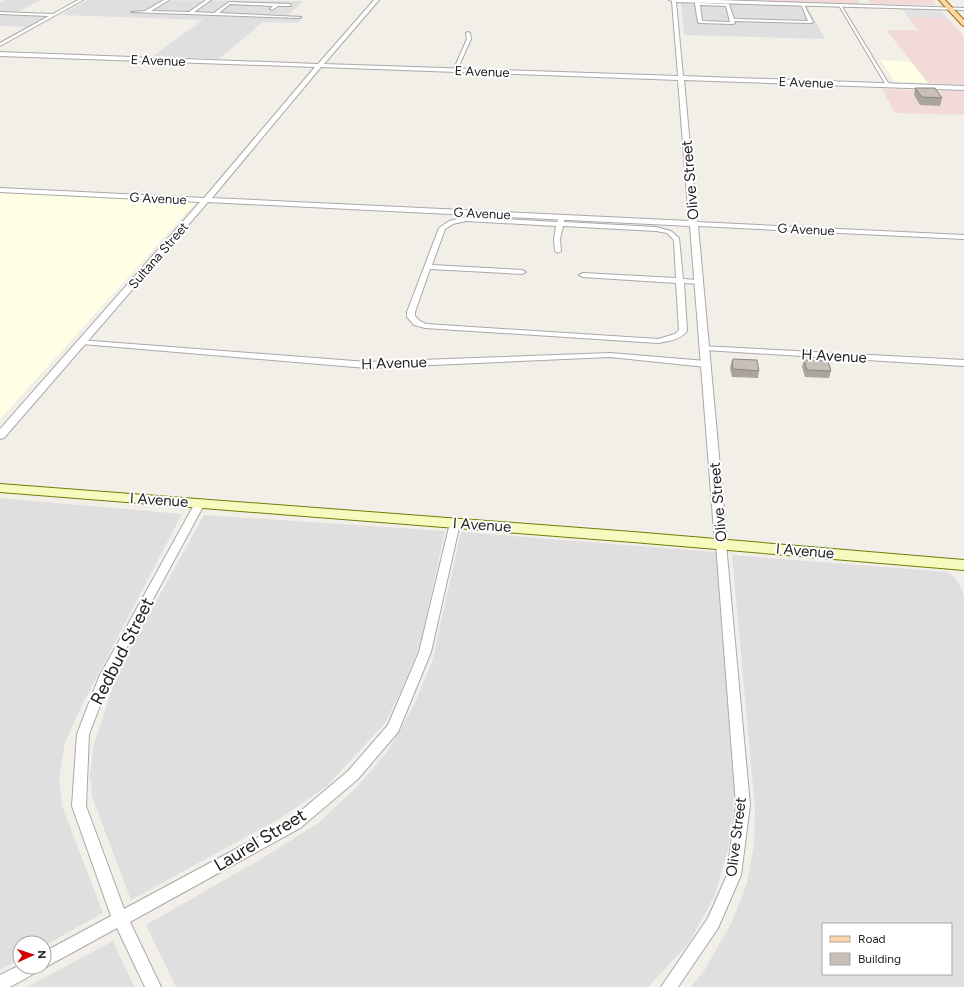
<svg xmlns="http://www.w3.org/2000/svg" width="964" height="987" font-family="Figtree,sans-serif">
<rect width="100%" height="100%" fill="#f2efe9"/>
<g fill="#e0dfdf" fill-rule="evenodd">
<path d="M4,0h37l-24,12 -17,-1v-9z"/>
<path d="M88,0l216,1 -16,14 16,1 -6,7 -35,-1 -44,37 -66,-3 50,-36 -142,-5z"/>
<path d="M684,2l123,4 18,33 -141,-4 -3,-32z"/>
<path d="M0,14l46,2 -20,11 -26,-1z"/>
<path d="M0,498l182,16 -101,193 -16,36 -6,35 3,28 41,107 -59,33v-3h-24v16l-20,11z"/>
<path d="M204,515l241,16 -25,113 -19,47 -16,32 -58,63 -48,33 -148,81 -39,-103 -2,-22 4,-31 20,-61 17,-36z"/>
<path d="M461,532l255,20 19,239 -6,55 -14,49 -26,48 -41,44h-472l-30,-62 120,-69 52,-33 40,-37 29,-34 27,-47 18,-43z"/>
<path d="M732,555l202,16 13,1 7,5 6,9 4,10v391h-273l13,-16 28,-49 15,-39 7,-38 1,-36zM823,924h128v50h-128z"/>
<path d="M113,941l21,46h-107z"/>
</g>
<g fill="#f2dad9">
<path d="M740,0h118l2,3 -5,1z"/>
<path d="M868,0h64l4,5 -61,-1 -5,-1z"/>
<path d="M901,8l39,2 24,26v49l-36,-2 -42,-53h32z"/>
<path d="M882,89l82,2v24l-69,-2z"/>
</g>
<g fill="#ffffe5">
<path d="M880,60l31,2 17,21 -33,-1z"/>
<path d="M0,193l196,9 -196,217z"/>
</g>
<path fill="#e2e2e2" d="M901,8l35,1 4,1 7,8 -39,-1z"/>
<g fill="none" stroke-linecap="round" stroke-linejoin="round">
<defs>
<g id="minor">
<path d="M78,0h5l-83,46v-3l49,-27 -49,-2v-2l53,2z"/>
<path d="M164,0h5l-18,11 38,1 17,-12h5l-17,12 20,1 15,-11 61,2 1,2h-13l-6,4 -2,-1 3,-3 -43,-2 -11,9 82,4 -2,1 -168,-6 14,-1z"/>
<path d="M696,0h2l1,3 30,1 5,15 74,2 -7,-17 2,-1 10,19 -2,1 -77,-2 1,2 -2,1 -33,-1 -2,-1 -3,-18zM700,5l26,1 4,16 -28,-1z"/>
<path d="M838,4l3,1 49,81 -4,-1z"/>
<path d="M468,32l2,1 1,6 -14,31 -4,1 14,-32 -1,-6z"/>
<path d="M561,216l3,2v4l92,5 15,4 8,7 4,41 16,1 4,2 -4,2 -15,-1 3,48c-7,9 -18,10 -29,12l-233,-15 -11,-3 -7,-8v-5l32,-84 10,-7 17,-4 91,5 2,-5zM466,221l90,5 -2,13 1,12 3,2 3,-2 -1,-12 3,-13 93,5 11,2 7,7 2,38 -93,-5 -4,2 4,2 93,6 3,47 -4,4 -17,5 -232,-15 -6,-3 -5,-5v-4l15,-43 92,5 4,-2 -4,-2 -90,-5 13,-36 8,-5z"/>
<path d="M79,340l288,22 243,-9 96,8 4,3 -4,3 -96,-10 -243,11 -285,-24h-3z"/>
<path d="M702,346l262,14v6l-259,-16h-3z"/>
<path d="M200,500l5,3 -94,174 -22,57 -3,72 38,103 166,-89 58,-49 40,-46 31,-73 31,-129 5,-3 5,3 -29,129 -33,80 -40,47 -58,49 -170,94 31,65h-16l-28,-59 -73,40 -1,-1h1v-15l67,-36 -39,-110 5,-72 22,-57 96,-174z"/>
<path d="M721,541l5,3 24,261 -9,70 -23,53 -40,59h-17l47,-69 19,-43 9,-70 -20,-261z"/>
<path d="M20,965v2h19l-2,5 -27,15h-10v-12z"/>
</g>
<path id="tertiary" d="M374,0h5l-55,64 354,12 -6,-75 -3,-1h48l247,8v2l-288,-8 7,74 281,10v4l-280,-10 13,142 267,13v4l-266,-13 29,318 -1,3h-10l-1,-3 -25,-318 -482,-24 -204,236 -4,1v-10l200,-227 -200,-10v-4l204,10 111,-131 -315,-11v-4l318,12zM321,67l357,13 11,141 -477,-23z"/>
<path id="secondary" d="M0,484l633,48 331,28v10l-331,-28 -633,-50z"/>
<path id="primary" d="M939,0h6l19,20v6l-2,-1z"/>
</defs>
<use href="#minor" stroke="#a9a9a9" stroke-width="2"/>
<use href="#tertiary" stroke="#a9a9a9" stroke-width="2"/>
<use href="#secondary" stroke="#707d05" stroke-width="2"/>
<use href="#primary" stroke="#a06b00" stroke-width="2"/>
<use href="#minor" fill="#fff" fill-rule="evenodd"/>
<use href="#tertiary" fill="#fff" fill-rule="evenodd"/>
<use href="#secondary" fill="#f7fabf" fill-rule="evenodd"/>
<use href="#primary" fill="#fcd6a4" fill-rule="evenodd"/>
</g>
<g fill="#aba49e">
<path d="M915,88l27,10 -2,8 -20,-1 -6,-10z"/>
<path d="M733,359l26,12 -1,7 -26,-1 -2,-9 2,-7h1z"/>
<path d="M804,360l27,11 -2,7 -24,-1 -3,-10z"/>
</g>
<g fill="#c7bfb8" stroke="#8b8681">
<path d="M915,88h20l7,10 -20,-1z"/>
<path d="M733,359l24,1 2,11 -26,-2 -1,-8h1z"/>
<path d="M804,360l24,1 3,10 -24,-1z"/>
</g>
<g text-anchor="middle" stroke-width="4" stroke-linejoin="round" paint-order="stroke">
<g font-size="13" fill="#222" stroke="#fff">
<text transform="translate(158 60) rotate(2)" y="5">E Avenue</text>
<text transform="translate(482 71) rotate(2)" y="5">E Avenue</text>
<text transform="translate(806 82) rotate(2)" y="5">E Avenue</text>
<text transform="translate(158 198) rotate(3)" y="5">G Avenue</text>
<text transform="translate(482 213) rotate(3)" y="5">G Avenue</text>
<text transform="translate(806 229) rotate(3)" y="5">G Avenue</text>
<text transform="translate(158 255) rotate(-49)" y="5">Sultana Street</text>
</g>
<g font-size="15" fill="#222" stroke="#fff">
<text transform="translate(690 180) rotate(-95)" y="5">Olive Street</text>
<text transform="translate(834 356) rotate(3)" y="5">H Avenue</text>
<text transform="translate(394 363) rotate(-2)" y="5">H Avenue</text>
<text transform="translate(159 500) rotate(4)" y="5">I Avenue</text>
<text transform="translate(718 502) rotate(-95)" y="5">Olive Street</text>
<text transform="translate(482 525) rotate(4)" y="5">I Avenue</text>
<text transform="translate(805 551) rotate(5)" y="5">I Avenue</text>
<text transform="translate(736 837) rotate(-83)" y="5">Olive Street</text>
</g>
<g font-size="18" fill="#222" stroke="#fff">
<text transform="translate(122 651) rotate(-63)" y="6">Redbud Street</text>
<text transform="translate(260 840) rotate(-31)" y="6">Laurel Street</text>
</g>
</g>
<rect x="822" y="923" width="130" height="52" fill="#ffffff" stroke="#a7a7a7"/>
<rect x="830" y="936" width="20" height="6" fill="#fcd6a4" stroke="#a7a7a7"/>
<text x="858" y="943" font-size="12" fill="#222222">Road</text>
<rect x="830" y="953" width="20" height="12" fill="#c7bfb8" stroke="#a7a7a7"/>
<text x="858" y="963" font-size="12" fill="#222222">Building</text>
<g transform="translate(32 955) rotate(87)"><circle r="19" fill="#ffffff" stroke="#a7a7a7"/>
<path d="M0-3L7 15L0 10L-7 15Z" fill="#d40000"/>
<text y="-6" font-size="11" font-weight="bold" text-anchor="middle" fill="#222222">N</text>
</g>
</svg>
